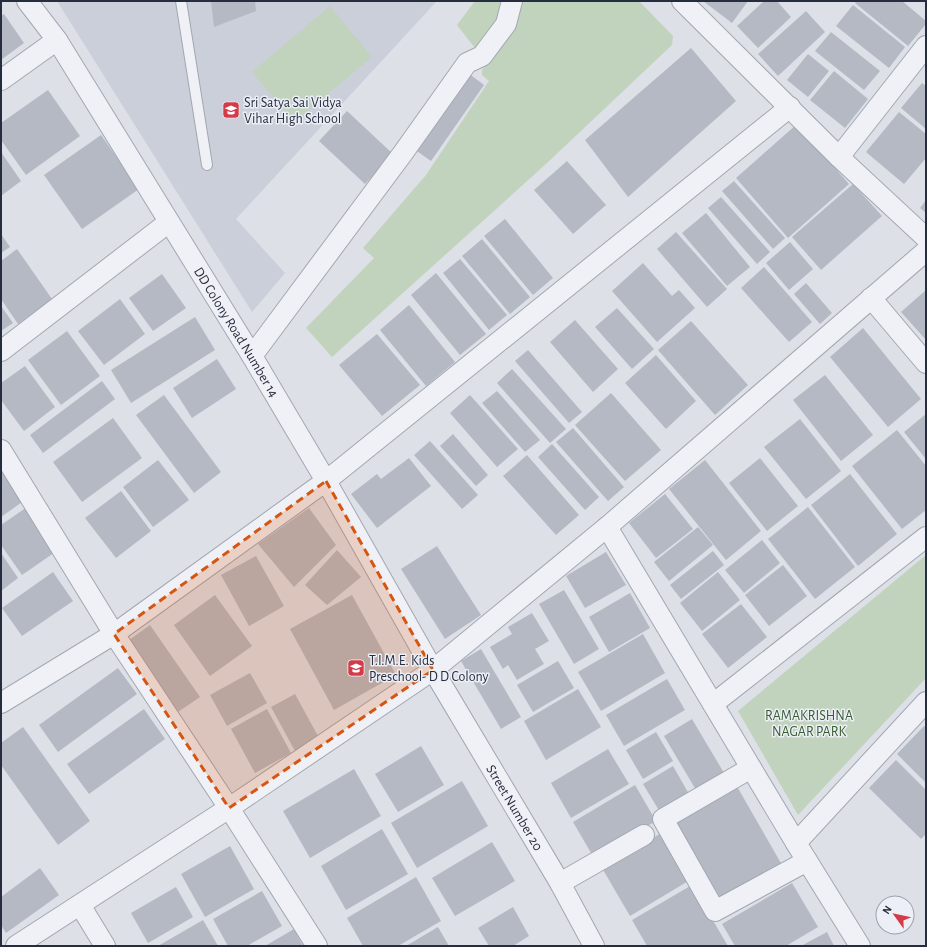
<svg xmlns="http://www.w3.org/2000/svg" width="927" height="947" font-family="'Alegreya Sans',sans-serif">
<rect width="100%" height="100%" fill="#dde0e7"/>
<path fill="#cbcfda" d="M57,1h380l-201,218 49,54 -33,39z"/>
<g fill="#c1d2bd">
<path d="M475,1h33l-28,51 -5,-4 -18,-23z"/>
<path d="M521,1h118l34,35 -1,9 -125,118 -215,194 -26,-29 68,-70 -11,-10 63,-73 63,-94 -7,-6v-5l30,-36z"/>
<path d="M330,6l42,51 -78,65 -42,-50z"/>
<path d="M926,555v123l-128,137 -60,-104z"/>
</g>
<g fill="#b4b9c4">
<path d="M211,1h44l1,10 -42,16z"/>
<path d="M703,1h45l-16,22z"/>
<path d="M764,1h13l14,16 -33,31 -21,-22z"/>
<path d="M857,1h45l24,20v3l-18,22 -53,-43z"/>
<path d="M853,5l52,42 -16,21 -53,-42z"/>
<path d="M806,11l19,21 -47,44 -20,-22z"/>
<path d="M4,14l20,29 -23,17v-44z"/>
<path d="M831,32l49,39 -16,19 -49,-39z"/>
<path d="M691,48l45,53 -108,96 -43,-57z"/>
<path d="M808,54l21,17 -21,26 -21,-17z"/>
<path d="M834,71l34,28 -23,29 -35,-28z"/>
<path d="M468,73l16,12 -53,76 -17,-12z"/>
<path d="M922,83l4,3v43l-25,-21z"/>
<path d="M48,90l32,46 -54,39 -25,-35v-17z"/>
<path d="M347,111l46,43 -28,30 -46,-43z"/>
<path d="M899,112l27,22v24l-22,26 -38,-32z"/>
<path d="M797,124l52,60 -61,54 -52,-60z"/>
<path d="M101,135l38,54 -57,40 -38,-54z"/>
<path d="M1,152l20,29 -20,15z"/>
<path d="M567,161l39,44 -33,29 -39,-44z"/>
<path d="M734,181l51,57 -12,11 -51,-58z"/>
<path d="M853,184l29,32 -61,54 -29,-33z"/>
<path d="M721,197l49,55 -13,12 -49,-56z"/>
<path d="M926,200v13l-6,-5z"/>
<path d="M706,213l44,54 -23,19 -45,-53z"/>
<path d="M505,219l48,59 -20,17 -49,-59z"/>
<path d="M676,232l51,57 -20,18 -50,-58z"/>
<path d="M1,234l9,13 -9,6z"/>
<path d="M482,239l48,58 -20,17 -48,-58z"/>
<path d="M790,242l23,27 -24,21 -23,-27z"/>
<path d="M17,249l35,50 -34,25 -17,-25v-38z"/>
<path d="M460,259l47,56 -18,15 -46,-57z"/>
<path d="M643,263l29,33 7,-6 16,18 -38,34 -45,-51z"/>
<path d="M764,267l48,55 -23,20 -48,-54z"/>
<path d="M436,273l50,61 -26,21 -49,-60z"/>
<path d="M162,274l24,34 -33,23 -24,-33z"/>
<path d="M806,283l26,30 -12,11 -26,-30z"/>
<path d="M926,290v50l-25,-28z"/>
<path d="M120,299l25,35 -41,31 -26,-34z"/>
<path d="M409,305l46,57 -29,24 -46,-56z"/>
<path d="M1,306l12,17 -12,8z"/>
<path d="M617,308l37,41 -22,20 -37,-42z"/>
<path d="M195,317l20,33 -84,53 -20,-33z"/>
<path d="M575,320l43,49 -25,23 -43,-50z"/>
<path d="M691,321l57,64 -33,30 -57,-65z"/>
<path d="M863,328l58,71 -33,28 -58,-70z"/>
<path d="M67,331l33,45 -39,29 -33,-45z"/>
<path d="M377,334l43,51 -38,31 -43,-51z"/>
<path d="M528,350l54,62 -13,11 -54,-62z"/>
<path d="M656,355l40,46 -30,28 -41,-46z"/>
<path d="M217,359l19,30 -44,29 -19,-30z"/>
<path d="M25,366l30,41 -31,24 -23,-31v-17z"/>
<path d="M512,369l54,60 -16,14 -53,-60z"/>
<path d="M825,375l48,60 -32,26 -48,-61z"/>
<path d="M102,381l13,18 -72,54 -13,-18z"/>
<path d="M497,391l43,49 -15,12 -43,-49z"/>
<path d="M611,393l50,57 -36,31 -50,-56z"/>
<path d="M164,395l57,77 -27,21 -58,-78z"/>
<path d="M470,395l48,54 -21,18 -47,-54z"/>
<path d="M926,414v45l-22,-27z"/>
<path d="M113,418l29,40 -60,44 -29,-40z"/>
<path d="M800,419l41,52 -35,28 -42,-52z"/>
<path d="M573,428l51,59 -16,14 -52,-59z"/>
<path d="M897,430l29,36v44l-24,19 -50,-63z"/>
<path d="M453,434l35,41 -12,11 -36,-40z"/>
<path d="M430,441l48,54 -16,14 -48,-54z"/>
<path d="M552,444l47,53 -14,13 -47,-53z"/>
<path d="M527,455l52,60 -23,20 -53,-59z"/>
<path d="M409,458l22,28 -54,42 -26,-34 26,-20 4,5z"/>
<path d="M760,458l38,48 -31,25 -38,-48z"/>
<path d="M158,460l31,40 -36,27 -30,-40z"/>
<path d="M705,460l56,71 -35,29 -57,-71z"/>
<path d="M3,468l22,32 -24,17v-48z"/>
<path d="M850,474l47,60 -39,32 -47,-61z"/>
<path d="M121,491l30,40 -35,27 -31,-40z"/>
<path d="M665,494l28,35 -37,29 -27,-35z"/>
<path d="M30,505l31,43 -39,27 -21,-30v-20z"/>
<path d="M808,507l47,60 -40,32 -47,-60z"/>
<path d="M309,508l27,37 -42,42 -36,-43z"/>
<path d="M698,527l15,18 -44,36 -15,-19z"/>
<path d="M762,540l18,23 -36,30 -19,-23z"/>
<path d="M437,546l44,69 -36,24 -44,-70z"/>
<path d="M337,550l24,27 -34,28 -22,-20z"/>
<path d="M713,551l11,14 -43,34 -11,-14z"/>
<path d="M606,552l20,33 -41,23 -19,-32z"/>
<path d="M1,553l17,25 -17,13z"/>
<path d="M256,556l28,50 -35,20 -28,-51z"/>
<path d="M783,565l24,31 -38,30 -24,-31z"/>
<path d="M53,572l20,29 -51,35 -20,-28z"/>
<path d="M718,572l22,28 -38,31 -22,-28z"/>
<path d="M564,590l35,59 -25,15 -35,-60z"/>
<path d="M630,593l20,35 -41,24 -20,-35z"/>
<path d="M215,595l37,51 -42,30 -36,-51z"/>
<path d="M352,595l44,80 -62,35 -44,-81z"/>
<path d="M741,604l26,33 -39,31 -26,-34z"/>
<path d="M532,613l17,28 -14,8 9,15 -27,16 -9,-15 -5,4 -13,-22 22,-13 -4,-7z"/>
<path d="M150,625l50,72 -22,15 -49,-72z"/>
<path d="M643,634l22,39 -64,38 -23,-39z"/>
<path d="M481,649l40,68 -20,12 -40,-68z"/>
<path d="M558,661l16,27 -41,24 -16,-27z"/>
<path d="M118,668l19,26 -79,58 -19,-27z"/>
<path d="M250,673l17,30 -40,23 -17,-31z"/>
<path d="M667,679l18,31 -61,36 -18,-31z"/>
<path d="M578,689l23,38 -55,33 -22,-39z"/>
<path d="M295,694l24,44 -24,13 -24,-44z"/>
<path d="M144,709l21,30 -76,55 -22,-30z"/>
<path d="M267,709l24,44 -36,20 -24,-44z"/>
<path d="M692,719l32,54 -28,17 -32,-54z"/>
<path d="M924,726l2,1v56l-29,-29z"/>
<path d="M23,727l67,94 -32,24 -57,-80v-22z"/>
<path d="M656,732l17,29 -30,18 -17,-29z"/>
<path d="M421,746l23,39 -46,27 -23,-38z"/>
<path d="M608,749l21,35 -58,34 -20,-35z"/>
<path d="M896,760l30,30v44l-5,5 -52,-51z"/>
<path d="M673,766l16,28 -29,18 -17,-28z"/>
<path d="M354,769l27,47 -71,42 -27,-47z"/>
<path d="M462,781l26,45 -71,42 -26,-45z"/>
<path d="M735,783l47,82 -60,36 -48,-82z"/>
<path d="M635,785l21,36 -62,37 -21,-36z"/>
<path d="M382,829l26,45 -62,36 -25,-44z"/>
<path d="M663,832l27,48 -60,36 -28,-48z"/>
<path d="M492,842l23,39 -60,35 -23,-38z"/>
<path d="M230,846l24,43 -49,28 -24,-43z"/>
<path d="M40,868l19,27 -53,38 -5,-8v-28z"/>
<path d="M416,877l25,44 -43,25h-35l-16,-28z"/>
<path d="M792,883l26,44 -32,19h-51l-13,-22z"/>
<path d="M692,885l36,61h-81l-15,-26z"/>
<path d="M176,887l17,30 -45,26 -17,-30z"/>
<path d="M262,891l20,35 -35,20h-19l-15,-27z"/>
<path d="M513,907l16,29 -16,10h-24l-11,-18z"/>
<path d="M203,920l15,26h-60z"/>
<path d="M438,927l11,19h-43z"/>
<path d="M294,929l9,17h-38z"/>
<path d="M827,932l7,14h-33z"/>
</g>
<g fill="none" stroke-linecap="round" stroke-linejoin="round">
<defs>
<path id="lane" d="M181,1l26,164"/>
<g id="street">
<path id="s1" d="M27,1l30,39 195,316 74,125 107,189 127,213 34,63"/>
<path d="M682,1l157,156 87,81"/>
<path d="M1,80l56,-40"/>
<path d="M839,157l87,-111"/>
<path d="M871,298l55,65"/>
<path d="M1,351l168,-129"/>
<path d="M252,356l151,-203 64,-90 15,-7 24,-32 6,-23"/>
<path d="M1,450l113,184 115,174 88,138"/>
<path d="M607,527l189,316 64,103"/>
<path d="M1,703l113,-69 212,-153 464,-374"/>
<path d="M713,704l213,-167"/>
<path d="M751,768l-88,51 52,92 92,-50"/>
<path d="M796,843l130,-141"/>
<path d="M560,883l84,-48"/>
<path d="M80,905l25,41"/>
<path d="M16,946l213,-138 204,-138 174,-143 319,-276"/>
</g>
</defs>
<use href="#lane" stroke="#a2a7b1" stroke-width="12"/>
<use href="#street" stroke="#a2a7b1" stroke-width="22"/>
<use href="#lane" stroke="#eff1f6" stroke-width="10"/>
<use href="#street" stroke="#eff1f6" stroke-width="20"/>
</g>
<path fill="#d55511" fill-opacity="0.2" stroke="#d55511" stroke-width="3" stroke-dasharray="8 5" stroke-linejoin="round" d="M326,481l107,189 -204,138 -115,-174z"/>
<defs>
<symbol id="school-square" viewBox="-11 -11 22 22"><rect x="-9" y="-9" width="18" height="18" rx="4" fill="#d43a48" stroke="#eceff5"/><path d="M0-5L7-2L0 1L-7-2ZM-4 1L0 2.5L4 1V4Q0 6-4 4Z" fill="#fff"/></symbol>
<symbol id="university-square" viewBox="-11 -11 22 22"><rect x="-9" y="-9" width="18" height="18" rx="4" fill="#d43a48" stroke="#eceff5"/><path d="M0-5L7-2L0 1L-7-2ZM-4 1L0 2.5L4 1V4Q0 6-4 4Z" fill="#fff"/></symbol>
</defs>
<g fill-rule="evenodd">
<use href="#school-square" x="221" y="100" width="20" height="20"/>
<use href="#university-square" x="346" y="658" width="20" height="20"/>
</g>
<g text-anchor="middle" stroke-width="3" stroke-linejoin="round" paint-order="stroke">
<g font-size="14" fill="#262d3f" stroke="#eceff5" text-anchor="start">
<text x="244" y="107">Sri Satya Sai Vidya<tspan x="244" dy="16">Vihar High School</tspan></text>
<text x="369" y="665">T.I.M.E. Kids<tspan x="369" dy="16">Preschool- D D Colony</tspan></text>
</g>
<g font-size="14" fill="#262d3f" stroke="#eceff5">
<text dy="5" stroke="none"><textPath href="#s1" startOffset="392">DD Colony Road Number 14</textPath></text>
<text dy="5" stroke="none"><textPath href="#s1" startOffset="943">Street Number 20</textPath></text>
</g>
<g font-size="14" fill="#375b32" stroke="#eceff5">
<text x="809" y="720">RAMAKRISHNA<tspan x="809" dy="16">NAGAR PARK</tspan></text>
</g>
</g>
<rect width="927" height="947" fill="none" stroke="#262d3f" stroke-width="4"/>
<g transform="translate(895 915) rotate(303)"><circle r="19" fill="#eceff5" stroke="#9da1ac"/>
<path d="M0-3L7 15L0 10L-7 15Z" fill="#d43a48"/>
<text y="-6" font-size="11" font-weight="bold" text-anchor="middle" fill="#262d3f">N</text>
</g>
</svg>
